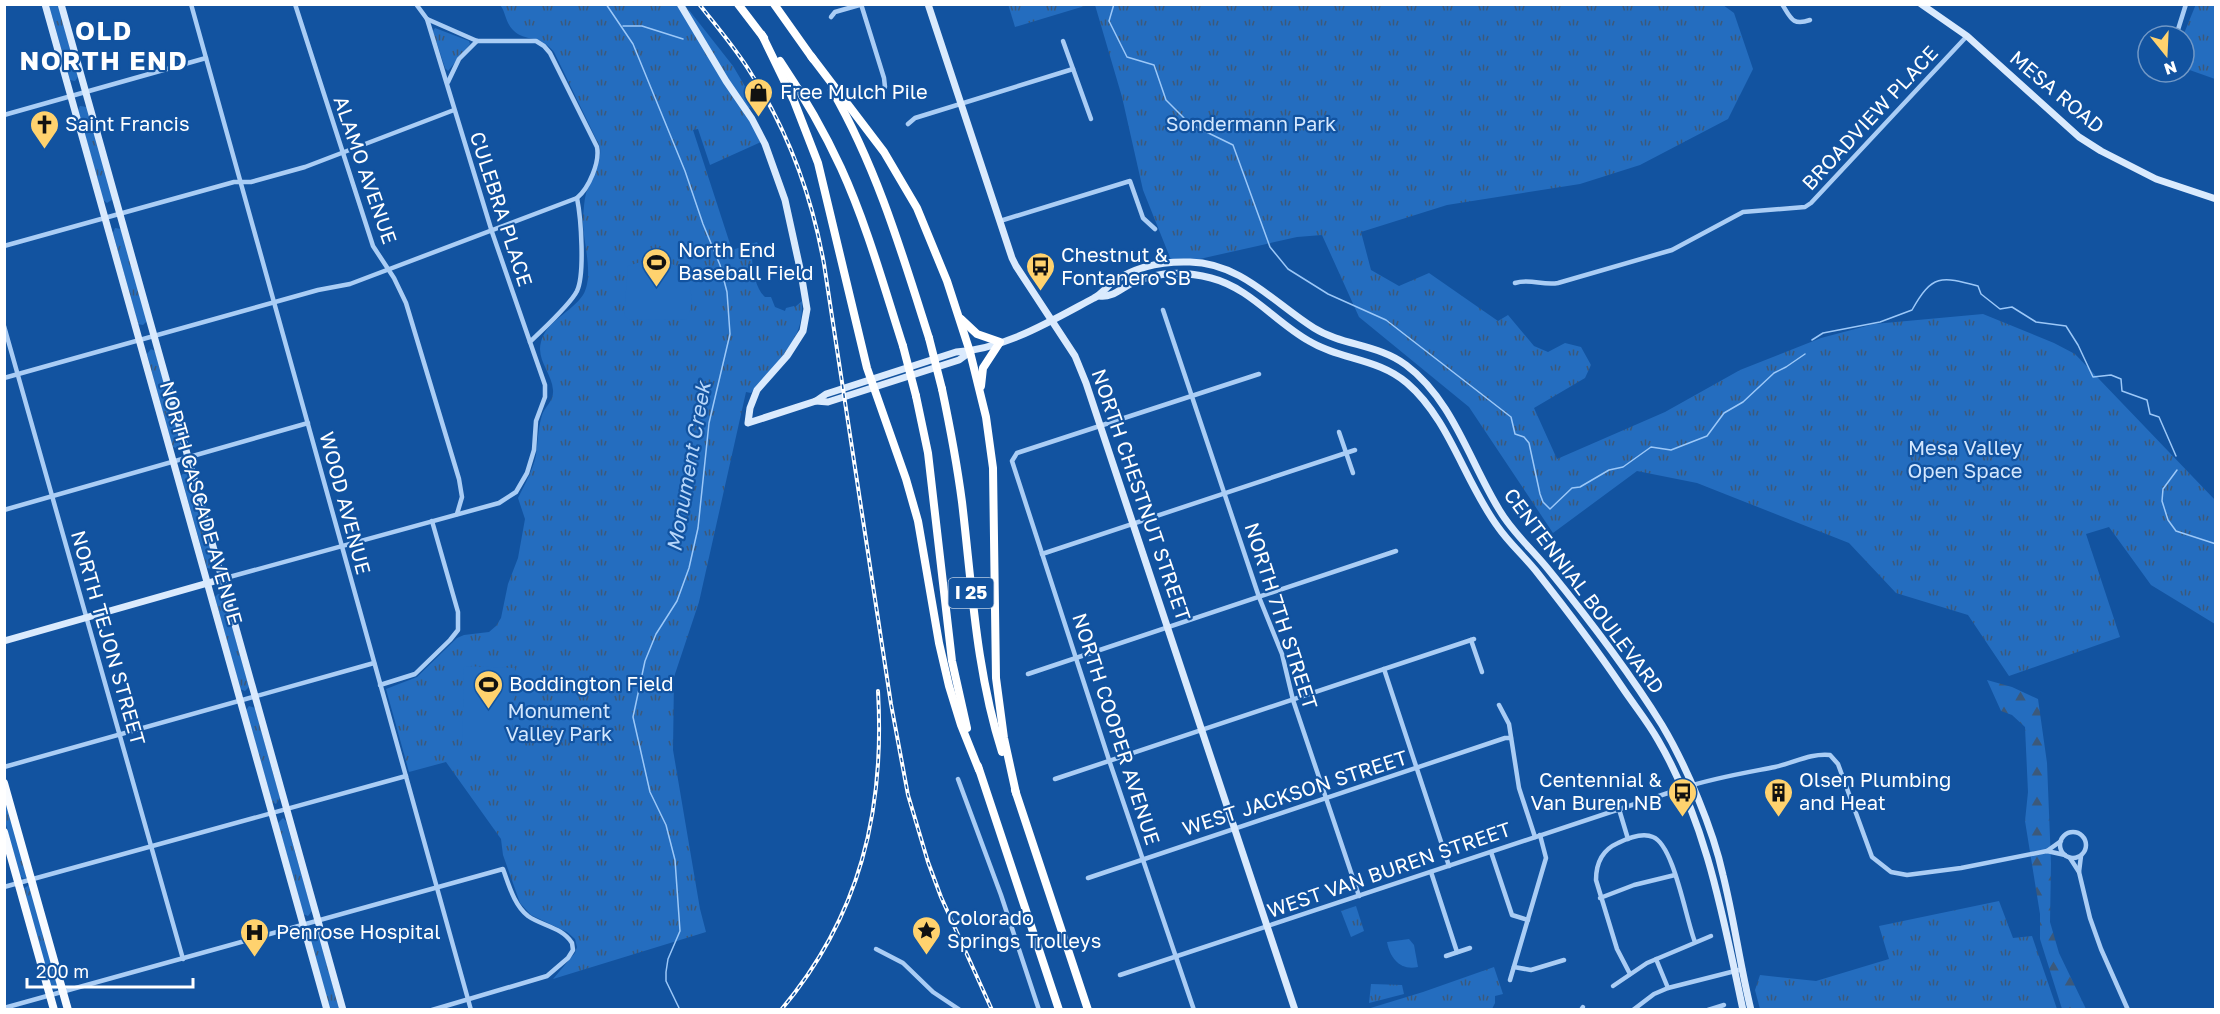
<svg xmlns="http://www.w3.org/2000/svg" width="2220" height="1014" font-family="'Golos Text',sans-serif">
<defs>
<pattern id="grass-tufts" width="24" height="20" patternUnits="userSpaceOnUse" patternTransform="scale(1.5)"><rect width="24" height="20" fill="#246dbf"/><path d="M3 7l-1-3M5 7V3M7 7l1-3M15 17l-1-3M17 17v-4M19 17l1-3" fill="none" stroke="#3c597a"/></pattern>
<pattern id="forest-firs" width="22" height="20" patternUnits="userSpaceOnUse" patternTransform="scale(1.5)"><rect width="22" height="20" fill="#246dbf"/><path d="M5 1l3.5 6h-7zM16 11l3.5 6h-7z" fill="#3c597a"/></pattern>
</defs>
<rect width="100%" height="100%" fill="#1253a0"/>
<g fill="url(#grass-tufts)">
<path d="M1008,4h80v1l-73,22z"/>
<path d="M2196,4l19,1v74l-31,-11 -1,-32z"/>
<path d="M49,5h9l20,72 -3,4 -5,-1z"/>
<path d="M500,5h185l48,61 23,39 -12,5 17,32 -51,23 -12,-36 -5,1 39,120 25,-8 2,4 -6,4c-3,12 2,39 12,47h6l4,10 10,4 1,-3 8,-2 1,1 7,-6c2,44 -27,60 -51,92l-5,-1 -47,210 -25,75 -1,73 27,159 6,23 -153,47 22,-26 2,-6 -2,-8 -8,-7 -36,-17 -11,-12 -17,-48 -2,-16 -55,-77 -37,10 -23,-83 31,-12 40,-39 7,-3 25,-3 7,-6 5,-8 7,-34 10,-26 7,-39 -7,-21c7,-14 15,-28 18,-43 2,-14 2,-27 6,-40 3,-9 12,-14 11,-25 -1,-17 -17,-30 -12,-48 5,-21 31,-30 42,-47 12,-20 -1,-55 0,-77 1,-9 1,-19 4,-28 6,-14 15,-27 13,-43l-46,-95c-15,-19 -28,-9 -41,-22 -8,-8 -7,-18 -13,-25z"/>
<path d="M1095,5h628l11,8 19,56 -25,50 -88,46 -60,19 -133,21 -86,27 10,38 28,16 30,-13 69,48 10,-6 26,31 14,6 17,-9 16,4 10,18 -6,13 -51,30 23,51 108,-47 75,-42 81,-32 53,-14 109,-10 71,29 21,11 140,146v124l-64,-39 -42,-58 -23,7 34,103 -111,39 -41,-61 -72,-22 -47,-50 -152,-60 -60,-12 -84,62 -84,-126 -110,-90 -37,-82 -25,2 -124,28 -30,-75 -21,-93z"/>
<path d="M435,28l34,13 1,3 -22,27 -3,-3 -12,-37z"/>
<path d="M80,106l7,1 26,92 -6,4 -4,-3 -25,-90z"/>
<path d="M115,228l6,1 26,92 -4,4 -5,-1 -25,-91z"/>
<path d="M151,349l4,2 26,93 -4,4 -5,-1 -25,-93z"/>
<path d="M184,472l5,1 26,92 -3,4 -5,-1 -26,-92z"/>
<path d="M218,594l5,1 26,92 -4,4 -5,-2 -25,-92z"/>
<path d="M249,706l6,2 25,90 -4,6 -4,-2 -26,-92z"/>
<path d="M4,792l23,85 -3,2 -4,-3 -15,-55z"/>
<path d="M283,818l3,3 26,90 -4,5 -5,-2 -25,-91z"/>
<path d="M29,885l30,101 -3,4 -5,-1 -28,-100z"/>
<path d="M1999,901l14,37 19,-2 25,73h-297l-5,-19 5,-15 56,6 73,-22 -10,-33z"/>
<path d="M1356,906l8,25 -13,6 -10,-26z"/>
<path d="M314,930l4,2 21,77h-9l-21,-73 2,-5z"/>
<path d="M1494,967l9,27 -8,2v7l-3,6 -128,1 59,-18z"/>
<path d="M1371,984l31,1 2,9 -35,9z"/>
</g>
<path fill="url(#forest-firs)" d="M1987,680l25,7 26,12 9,64 4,100 -1,59 9,31 27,56h-24l-22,-70v-25l-15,-93 3,-29 -3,-65 -13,-12 -11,-4z"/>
<g fill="#246dbf">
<path d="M656,257c27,5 45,37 30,63l-58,-1 -4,-4 4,-49z"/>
<path d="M464,666l51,2 -4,83h-49z"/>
<path d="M1409,939l5,6 4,22c-18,4 -28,-9 -31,-25z"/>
</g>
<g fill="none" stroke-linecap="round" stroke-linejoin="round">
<g stroke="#9cc8f8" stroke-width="1.5">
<path d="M606,4l27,40 52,127 18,53 17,41 7,27 3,42 -21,89 -11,105 -9,40 -12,33 -21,33 -11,27 -12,56 17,75 16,33 9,35 5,71 -12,28 -2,13v9l14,29"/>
<path d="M1114,4l-5,17 18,36 27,8 12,35 24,24 43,21 37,102 18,22 40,25 58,26 125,97 4,17 9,3 5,6 11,51 3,8 7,7 22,-21 8,-1 29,-17 14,-3 28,-20 20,3 36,-14 17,-23 19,-11 31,-29 12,-6 19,-13"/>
<path d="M623,26h19l41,13"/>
<path d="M1812,340l11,-7 57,-11 32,-12c20,-36 29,-34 66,-24l3,8 19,15 12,-2 24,15 30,4 12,19 15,32 18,-2 10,4 1,12 25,9 3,14 9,3 17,39"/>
<path d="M2177,470l-14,19 -1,12 6,19 8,11 40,13"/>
</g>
<g stroke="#aacdf5" stroke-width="4.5">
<path d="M191,4l280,1006"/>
<path d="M295,4l78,242 21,32 12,25 53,176 3,18 -5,17"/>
<path d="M861,4l23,74 1,9"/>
<path d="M1782,4c9,14 10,22 28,16"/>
<path d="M831,17l4,-5 28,-8"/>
<path d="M427,19l65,213 38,110"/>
<path d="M2176,36l10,-32"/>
<path d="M1063,41l28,78"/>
<path d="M2146,56h2"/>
<path d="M448,82l11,-23 18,-18"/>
<path d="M4,115l202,-57"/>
<path d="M908,124l7,-6 158,-49"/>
<path d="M1000,221l130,-40 13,37 12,11"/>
<path d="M4,246l230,-64h17l54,-15 149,-57"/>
<path d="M1515,283c15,-5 28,3 43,0l114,-33 71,-38 62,-5 6,-4 156,-167"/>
<path d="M1163,310l96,287 23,57 11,46 66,196"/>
<path d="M4,326l179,633"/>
<path d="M4,378l314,-88 32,-6 227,-86"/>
<path d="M1339,432l14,41"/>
<path d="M4,510l304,-87"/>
<path d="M1042,554l313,-104"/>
<path d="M222,579l277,-76 17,-11 11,-19 7,-23 2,-29 9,-24v-12l-15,-43c12,-12 40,-37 47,-51 8,-17 4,-73 0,-93 12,-10 23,-36 20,-51l-47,-94 -6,-7 -8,-5h-59l-50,-22 -11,-15"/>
<path d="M1471,640l11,32"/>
<path d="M1384,669l65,197"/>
<path d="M1028,674l368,-123"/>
<path d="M380,685l35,-11 35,-34 8,-10v-18l-26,-91"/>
<path d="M1499,705l10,19 10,64 16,49"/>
<path d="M4,767l370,-104"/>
<path d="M958,779l43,116 38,115"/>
<path d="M1055,779l419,-140"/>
<path d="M1619,809l9,30"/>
<circle cx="2073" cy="845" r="13"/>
<path d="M2047,851l14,-10"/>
<path d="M1491,852l21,63 16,5"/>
<path d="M2070,858l9,14 11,46 11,31 27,61"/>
<path d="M1431,872l26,80"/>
<path d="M2079,872l2,-16"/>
<path d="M1088,878l417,-140h6"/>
<path d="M4,887l402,-111"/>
<path d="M1600,898l34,-13 41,-10"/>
<path d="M876,949l27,14 30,29 27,18"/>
<path d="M1446,956l24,-8"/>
<path d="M1656,959l12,29"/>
<path d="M1514,967l17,3 33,-10"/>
<path d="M1630,974l-13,-25 -21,-69c0,-17 6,-30 22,-37 10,-5 24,-11 35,-6 21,8 33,83 42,105"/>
<path d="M1120,975l563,-187c30,-10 61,-15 92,-21 19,-4 35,-14 55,-12l8,9 34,93 19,15 16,3 54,-7 86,-17 18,4"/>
<path d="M1510,980l36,-122 -6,-23"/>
<path d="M1613,986l34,-23 64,-27"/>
<path d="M4,1008l499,-139c6,16 11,36 25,47 14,10 34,11 44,27l1,7 -5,8 -21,18 -115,34"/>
<path d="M1194,1010l-85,-250 -97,-299 5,-8 242,-79"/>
<path d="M1581,1010l2,-3"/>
<path d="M1633,1010l21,-16 14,-6 75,-19"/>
<path d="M1708,1010l16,-5"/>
</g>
<g stroke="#daeafd" stroke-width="7">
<path d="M45,4l282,1006"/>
<path d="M61,4l282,1006"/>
<path d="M680,4l46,77 26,38 13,25 20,56 16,73 6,36 -4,22 -16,25 -30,34 -7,18 -2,15 68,-22 10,-7 130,-42c49,-3 95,-31 138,-54 8,-4 12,-11 19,-16 23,-16 49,-21 77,-20 51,1 84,41 124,66 29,18 64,16 92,37 47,35 64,98 94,146 13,22 32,38 48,58 40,49 80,101 114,156 24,40 51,104 61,150 11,44 17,90 28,135"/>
<path d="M928,4l84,254 4,8 59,90 11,27 209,627"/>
<path d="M1921,4l46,32 112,101 22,14 55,28 60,20"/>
<path d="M1099,296c13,2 21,-7 33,-13 25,-11 53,-12 79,-5 39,10 64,44 98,63 31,19 69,17 98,42 43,37 57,98 91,144 11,16 26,29 38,44 30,38 59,76 86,116 12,18 26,35 36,53 49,84 65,177 85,270"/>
<path d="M816,401l12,1 131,-42 11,-8"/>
<path d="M4,641l218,-62"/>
</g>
<g stroke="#f8fbff" stroke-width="8">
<path d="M4,783l64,227"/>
<path d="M4,832l50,178"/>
</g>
<g stroke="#fff" stroke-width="8">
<path d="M738,4l26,34"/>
<path d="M774,4l39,55"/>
<path d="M762,35l32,66 24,62 49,205 39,111 12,42 21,122 10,43 12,39 18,45"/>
<path d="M811,56l73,96 33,56 30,73 23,71 16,65 7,51 3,210 8,60 12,55"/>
<path d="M780,61c23,34 44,70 61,107 26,57 43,119 62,178"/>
<path d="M832,90c45,78 70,163 97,248"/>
<path d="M961,319l16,15 23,8 -17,26 -2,18"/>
<path d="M942,389c8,38 15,75 20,113 10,84 14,169 40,250"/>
<path d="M916,396l12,57 24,208 15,67"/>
<path d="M978,766l81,244"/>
<path d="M1015,790l73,220"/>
</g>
<defs>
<g id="rail">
<path d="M699,4c18,23 38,46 53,71 37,58 60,122 72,189l67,440 17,91 20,67 13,35 51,113"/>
<path d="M781,1010c79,-94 104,-198 97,-319"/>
</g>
</defs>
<use href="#rail" stroke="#fff" stroke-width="4"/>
<use href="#rail" stroke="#1253a0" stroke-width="1.5" stroke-dasharray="4.5" stroke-linecap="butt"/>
<g stroke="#fff" stroke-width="8">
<path d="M929,338l13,51"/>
<path d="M903,346l13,50"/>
</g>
</g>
<defs>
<symbol id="shop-pin" viewBox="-11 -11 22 30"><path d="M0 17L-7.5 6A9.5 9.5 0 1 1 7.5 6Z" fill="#ffd26e" stroke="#1253a0"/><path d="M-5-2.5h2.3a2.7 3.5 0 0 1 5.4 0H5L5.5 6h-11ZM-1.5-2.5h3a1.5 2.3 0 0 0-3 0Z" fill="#111"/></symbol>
<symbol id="church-pin" viewBox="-11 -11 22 30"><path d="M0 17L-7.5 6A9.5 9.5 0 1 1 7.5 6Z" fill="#ffd26e" stroke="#1253a0"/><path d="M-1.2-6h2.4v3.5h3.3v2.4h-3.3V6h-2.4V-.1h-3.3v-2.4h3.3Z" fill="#111"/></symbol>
<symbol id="stadium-pin" viewBox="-11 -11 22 30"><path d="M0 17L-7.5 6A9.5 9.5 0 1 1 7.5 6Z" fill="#ffd26e" stroke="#1253a0"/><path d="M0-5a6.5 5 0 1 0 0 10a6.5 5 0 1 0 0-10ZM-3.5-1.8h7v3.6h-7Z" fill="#111"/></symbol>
<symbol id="bus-pin" viewBox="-11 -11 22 30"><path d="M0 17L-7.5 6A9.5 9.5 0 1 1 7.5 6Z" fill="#ffd26e" stroke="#1253a0"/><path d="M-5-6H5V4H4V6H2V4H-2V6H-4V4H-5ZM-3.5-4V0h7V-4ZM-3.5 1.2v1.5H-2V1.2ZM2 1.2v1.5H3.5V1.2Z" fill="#111"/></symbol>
<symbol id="building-pin" viewBox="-11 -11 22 30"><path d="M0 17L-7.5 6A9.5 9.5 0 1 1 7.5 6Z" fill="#ffd26e" stroke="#1253a0"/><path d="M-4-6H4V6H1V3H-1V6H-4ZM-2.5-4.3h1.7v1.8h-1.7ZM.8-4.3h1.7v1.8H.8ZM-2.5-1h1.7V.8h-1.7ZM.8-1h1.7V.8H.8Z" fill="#111"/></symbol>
<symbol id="sight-pin" viewBox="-11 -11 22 30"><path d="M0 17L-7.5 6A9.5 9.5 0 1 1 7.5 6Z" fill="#ffd26e" stroke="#1253a0"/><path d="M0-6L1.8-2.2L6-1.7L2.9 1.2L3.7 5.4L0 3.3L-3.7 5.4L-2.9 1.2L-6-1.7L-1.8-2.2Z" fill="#111"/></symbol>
<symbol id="hospital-pin" viewBox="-11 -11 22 30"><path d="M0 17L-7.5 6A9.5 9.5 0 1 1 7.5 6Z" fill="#ffd26e" stroke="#1253a0"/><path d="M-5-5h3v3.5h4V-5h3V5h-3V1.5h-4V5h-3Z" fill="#111"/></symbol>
</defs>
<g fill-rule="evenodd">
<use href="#shop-pin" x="742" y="76" width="33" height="45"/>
<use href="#church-pin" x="28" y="108" width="33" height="45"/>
<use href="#stadium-pin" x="640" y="246" width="33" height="45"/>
<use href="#bus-pin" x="1024" y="250" width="33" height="45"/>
<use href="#stadium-pin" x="472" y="668" width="33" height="45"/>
<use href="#bus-pin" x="1666" y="776" width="33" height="45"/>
<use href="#building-pin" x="1762" y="776" width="33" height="45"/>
<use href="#sight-pin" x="910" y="914" width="33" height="45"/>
<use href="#hospital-pin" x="238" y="916" width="33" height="45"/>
</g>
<g text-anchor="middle" stroke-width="4.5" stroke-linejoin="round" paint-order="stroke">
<rect fill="#1253a0" stroke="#b8cbe2" stroke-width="1.5" x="948.5" y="578" width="45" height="30" rx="4.5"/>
<g font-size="18" font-weight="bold" fill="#fff">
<text x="971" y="599">I 25</text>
</g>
<g font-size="20" fill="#fff" stroke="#1253a0" text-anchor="start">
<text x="780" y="99">Free Mulch Pile</text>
<text x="65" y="131">Saint Francis</text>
<text x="678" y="257">North End<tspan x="678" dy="23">Baseball Field</tspan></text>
<text x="1061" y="262">Chestnut &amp;<tspan x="1061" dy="23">Fontanero SB</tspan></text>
<text x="509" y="691">Boddington Field</text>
<text x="1662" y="787" text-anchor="end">Centennial &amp;<tspan x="1662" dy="23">Van Buren NB</tspan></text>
<text x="1799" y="787">Olsen Plumbing<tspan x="1799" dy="23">and Heat</tspan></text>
<text x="947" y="925">Colorado<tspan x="947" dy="23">Springs Trolleys</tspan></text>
<text x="276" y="939">Penrose Hospital</text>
</g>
<g font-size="20" fill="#fff" stroke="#1253a0">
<text transform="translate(2057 92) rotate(40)" y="7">MESA ROAD</text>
<text transform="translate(1870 118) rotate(-47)" y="7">BROADVIEW PLACE</text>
<text transform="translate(365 170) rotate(71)" y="7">ALAMO AVENUE</text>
<text transform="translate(501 209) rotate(72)" y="7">CULEBRA PLACE</text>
<text transform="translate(1141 495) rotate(71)" y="7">NORTH CHESTNUT STREET</text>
<text transform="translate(201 503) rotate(74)" y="7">NORTH CASCADE AVENUE</text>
<text transform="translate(345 503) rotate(75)" y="7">WOOD AVENUE</text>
<text transform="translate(1584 591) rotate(53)" y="7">CENTENNIAL BOULEVARD</text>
<text transform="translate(1281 616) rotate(72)" y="7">NORTH 7TH STREET</text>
<text transform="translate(108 638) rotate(74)" y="7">NORTH TEJON STREET</text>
<text transform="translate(1116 729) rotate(72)" y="7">NORTH COOPER AVENUE</text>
<text transform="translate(1295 793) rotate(-18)" y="7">WEST JACKSON STREET</text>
<text transform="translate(1389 870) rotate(-19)" y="7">WEST VAN BUREN STREET</text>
</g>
<g font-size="20" fill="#d3e7fe" stroke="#1253a0">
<text x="1251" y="131">Sondermann Park</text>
<text x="1965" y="455">Mesa Valley<tspan x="1965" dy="23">Open Space</tspan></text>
<text x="559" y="718">Monument<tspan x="559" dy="23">Valley Park</tspan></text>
</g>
<g font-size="21" font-style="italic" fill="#b7d7fb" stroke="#1253a0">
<text transform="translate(689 467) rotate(-80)" y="7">Monument Creek</text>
</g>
<g font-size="26" font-weight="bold" letter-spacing="1.5" fill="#fff" stroke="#1253a0">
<text x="104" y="40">OLD<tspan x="104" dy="30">NORTH END</tspan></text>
</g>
</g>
<rect width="2220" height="1014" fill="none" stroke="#ffffff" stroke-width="12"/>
<g transform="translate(2166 54) rotate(162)"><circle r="28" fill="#1253a0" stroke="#7198c6" stroke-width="1.5"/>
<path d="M0-4.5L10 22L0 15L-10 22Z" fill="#ffd26e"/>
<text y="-9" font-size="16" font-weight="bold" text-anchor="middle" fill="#ffffff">N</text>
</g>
<path d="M27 978v9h166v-9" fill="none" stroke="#ffffff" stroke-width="3"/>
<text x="36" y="978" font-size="18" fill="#ffffff" stroke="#1253a0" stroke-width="4.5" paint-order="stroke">200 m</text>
</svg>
